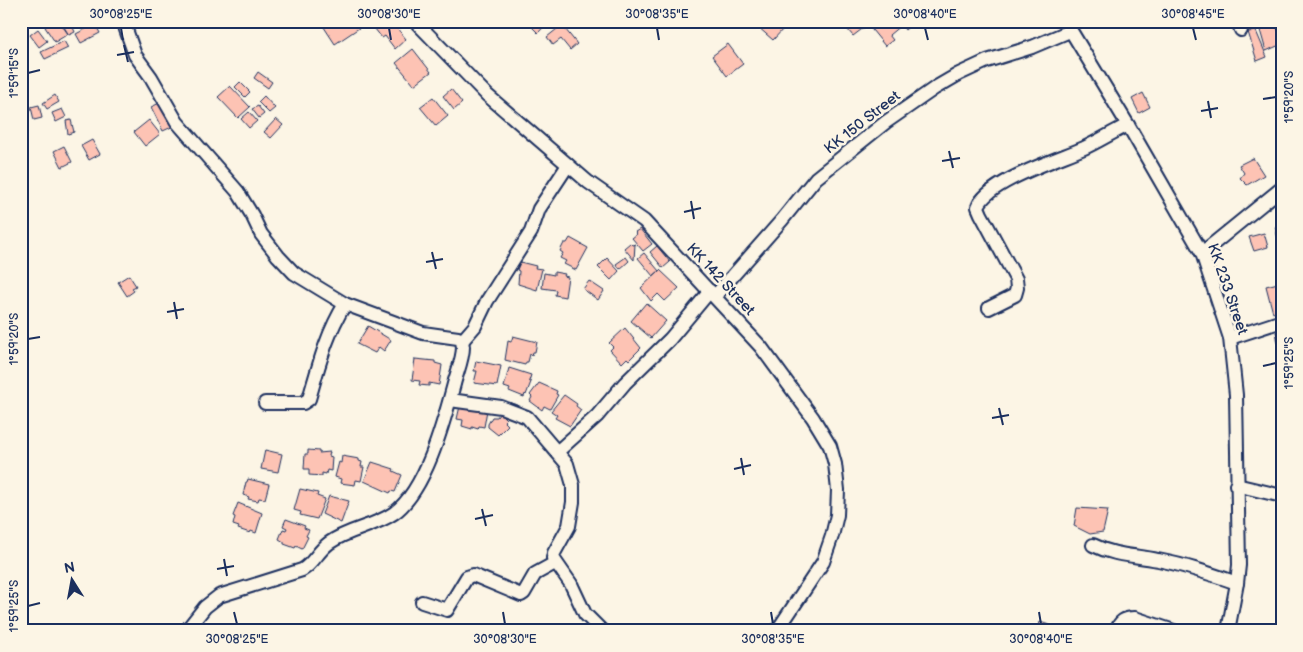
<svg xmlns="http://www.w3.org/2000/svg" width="1303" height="652" font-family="'Balsamiq Sans',sans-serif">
<rect width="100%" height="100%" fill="#fcf5e5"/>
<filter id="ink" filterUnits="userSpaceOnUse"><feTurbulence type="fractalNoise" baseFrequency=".02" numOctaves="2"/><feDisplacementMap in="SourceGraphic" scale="10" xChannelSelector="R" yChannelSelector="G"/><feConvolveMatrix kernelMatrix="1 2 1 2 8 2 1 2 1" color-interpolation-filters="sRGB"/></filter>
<g filter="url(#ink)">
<g fill="#fdc3b4" stroke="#1b2f5e">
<path d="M53,21h6l9,13 -13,8 -10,-15z"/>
<path d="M320,21h34l5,7 -24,16z"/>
<path d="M384,21l18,1 -6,5 10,12 -11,10 -10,-13 -3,2 -7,-9z"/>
<path d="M532,21h17l-11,12 -9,-9z"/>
<path d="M745,21h31l8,7 -11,12 -15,-13 -3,3z"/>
<path d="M843,21h20l3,5 -13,10 -11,-13z"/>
<path d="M872,21h43l-10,9 -4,-5 -12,10 4,5 -8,6 -17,-21z"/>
<path d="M71,23l4,9 -6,3 -5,-8z"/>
<path d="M1274,23l8,14v7l-16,7 -6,-21z"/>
<path d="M95,24l5,9 -19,10 -5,-9z"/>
<path d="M562,25l15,19 -7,6 -9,-11 -8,6 -6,-8z"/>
<path d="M38,29l9,12 -8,6 -9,-12z"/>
<path d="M1256,31l11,26 -10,4 -9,-29z"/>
<path d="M64,41l4,7 -23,11 -4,-7z"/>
<path d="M728,44l15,20 -16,12 -15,-20z"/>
<path d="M413,49l18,23 -17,13 -18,-22z"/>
<path d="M258,72l14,10 -4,6 -14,-10z"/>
<path d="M240,82l10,10 -5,5 -10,-10z"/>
<path d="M230,86l20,21 -12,11 -20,-21z"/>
<path d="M451,89l11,14 -8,7 -11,-14z"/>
<path d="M1143,93l7,14 -11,6 -7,-14z"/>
<path d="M55,95l4,7 -12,7 -4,-6z"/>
<path d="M264,96l11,12 -6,5 -11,-11z"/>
<path d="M433,97l15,19 -12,10 -16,-19z"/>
<path d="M166,100l12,24 -15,7 -12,-24z"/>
<path d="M39,105l3,13 -8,2 -3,-13z"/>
<path d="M258,106l6,8 -5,4 -7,-9z"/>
<path d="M62,109l4,8 -10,5 -4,-9z"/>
<path d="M249,112l8,9 -8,7 -8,-9z"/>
<path d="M276,119l7,6 -12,13 -7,-6z"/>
<path d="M71,120l3,12 -6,2 -2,-13z"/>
<path d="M149,120l11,14 -15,12 -11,-14z"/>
<path d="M92,140l8,14 -11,6 -8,-14z"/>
<path d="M64,146l8,16 -10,5 -8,-16z"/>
<path d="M1253,158l11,17 -17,10 -7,-7 4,-5 -5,-8z"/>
<path d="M1282,225v17l-3,1 -4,-16z"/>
<path d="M640,229l12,15 -9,7 -11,-13 5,-4 -2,-2z"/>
<path d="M1264,233l4,14 -14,4 -5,-14z"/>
<path d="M570,238l18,10 -12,22 -12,-6 2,-3 -6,-3 3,-5 -3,-2 4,-8h3z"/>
<path d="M630,243l2,2 3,-1 -1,16 -10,-12z"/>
<path d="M657,246l13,16 -7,6 -13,-16z"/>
<path d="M644,253l15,18 -6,5 -15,-18z"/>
<path d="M626,257l3,4 -9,8 -4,-5z"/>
<path d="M607,258l12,13 -8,9 -13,-13z"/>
<path d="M520,262l16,4 -1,2 7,1 -5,21 -19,-6 1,-13 -2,-1z"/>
<path d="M660,270l19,18 -14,13 -7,-7 -7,7 -10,-13z"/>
<path d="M554,272l11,2 -1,2 4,1 -3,20 -10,-2 1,-5 -14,-2 2,-15 10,2z"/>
<path d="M129,275l7,11 -4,2 2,3 -7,5 -9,-14z"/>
<path d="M589,281l15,10 -6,9 -15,-11z"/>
<path d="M1282,282v28l-9,3 -7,-27z"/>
<path d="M646,303l20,18 -15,17 -20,-17z"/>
<path d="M368,326l23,14 -7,11 -5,-4 -4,6 -18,-9z"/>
<path d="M625,328l16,20 -12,12 -2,-2 -5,5 -12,-13 3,-3 -4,-4z"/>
<path d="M1282,331v17l-3,1 -3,-17z"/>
<path d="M513,336l24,6 -2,10h-2l-1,3 -2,-1 -2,8h-2l-1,3 -20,-5 3,-19 3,1z"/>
<path d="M415,359l20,2v2l7,2 -3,20 -10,-2v3l-10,-1 1,-4 -8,-1z"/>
<path d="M476,361l25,5 -4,20 -23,-3 3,-12h-3z"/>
<path d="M509,368l22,7 -2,6 2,1 -5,13 -1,-1 -1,3 -15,-6 1,-2 -6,-2z"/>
<path d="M539,383l18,8 -1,3 2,1 -8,14 -6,-3 -2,4 -12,-9 2,-4 -2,-2z"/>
<path d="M564,395l13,9 -1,2 5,4 -11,16 -15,-8 2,-3 -6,-4z"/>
<path d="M460,406l27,4 -3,17 -5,-1 -1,3 -6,-2v2l-10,-3 1,-6 -6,-1z"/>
<path d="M500,413l6,6 -2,2 4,4 -10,10 -10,-8v-3l4,-7h5z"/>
<path d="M265,450l17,4 -4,18 -17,-3z"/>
<path d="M308,450l11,1v2l11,-1 -1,4 3,1 -1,14 -4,-1 -1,4 -4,-1v3l-13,-1v-6h-5l1,-15h3z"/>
<path d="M342,456l17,3v2l3,1 -1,5h3l-3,14 -5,-1 -1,5 -15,-2 1,-4 -6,-2 4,-15 2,1z"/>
<path d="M372,462l22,7 -1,2 9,4 -7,17 -4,-1 -1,2 -26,-12z"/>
<path d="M248,479l21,5 -4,15 -6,-1 -1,3 -10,-2 1,-2 -6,-2 3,-13h1z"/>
<path d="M300,489l18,4 -1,3 8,3 -8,20 -17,-4 1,-3 -7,-2z"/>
<path d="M329,496l20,5 -8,22 -19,-9z"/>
<path d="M238,503l24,10 -6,20 -5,-2 -1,2 -12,-4 1,-2 -6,-2 2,-8 -2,-1z"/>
<path d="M1077,508l31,2 -5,22 -13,2 -16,-8z"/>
<path d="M286,519l19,7 -1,2 5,2 -3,6 2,1 -6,12 -6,-3 -1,2 -11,-4v-2l-5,-3 4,-10 3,1 1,-2 -4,-2z"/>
<path d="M1282,559v27l-3,1 -2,-27z"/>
<path d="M1040,622l25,8v1h-28z"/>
</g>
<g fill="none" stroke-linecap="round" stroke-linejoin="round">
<defs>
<g id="minor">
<path d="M123,21l12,34 16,22 26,45 61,70 14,23 9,19 17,22 16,17 51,31 78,29 35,5 4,3 1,6c0,12 -6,25 -9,37 -10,37 -28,106 -60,129 -20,14 -46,16 -65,30 -11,8 -16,21 -27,27l-83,26 -14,11 -19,24"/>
<path d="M415,21l72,74 101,87 56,39 117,126 52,71 17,28 5,18 3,26 -1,25 -5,21 -9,26 -46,69"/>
<path d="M1065,21l63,104 74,128 28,85 6,57 3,170 -2,18 -9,48"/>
<path d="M1238,21l3,9"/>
<path d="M1202,253l80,-65"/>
<path d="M715,296l67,-76 34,-42 70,-56 49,-34 24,-14 28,-13 45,-14 38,-16"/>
<path d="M989,308l26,-13 2,-7 -1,-9 -35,-65 -3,-7c8,-25 81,-48 106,-59 15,-7 29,-16 44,-23"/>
<path d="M1230,338l52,-17"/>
<path d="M462,341l13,-15 12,-25 44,-69 8,-23 29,-44"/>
<path d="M450,400l51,7 26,10 40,47 6,21v17l-4,24 -15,27 -1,5 18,26 14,30 17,17"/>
<path d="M265,403h38l6,-4c10,-34 17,-64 36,-95"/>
<path d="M557,452l40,-36 28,-33 45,-44 40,-48"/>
<path d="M1236,485l46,11"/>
<path d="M1093,545c22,11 41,10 65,15 27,5 53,14 79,23"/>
<path d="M422,602l25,8 20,-33 6,-2 48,20 3,-2 11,-19 20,-11"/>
<path d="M1116,631c4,-10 8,-13 19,-13l39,13"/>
</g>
</defs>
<use href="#minor" stroke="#1b2f5e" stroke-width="16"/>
<use href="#minor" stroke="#fcf5e5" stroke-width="12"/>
</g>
</g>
<path fill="none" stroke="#1b2f5e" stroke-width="2" d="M121,28l2,12M389,28l2,12M657,28l2,12M925,28l3,12M1193,28l3,12M124,45l4,17M117,55l17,-3M28,73l12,-3M1263,99l13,-2M1208,101l3,17M1201,111l17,-3M949,151l4,17M942,161l18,-3M691,201l3,18M684,212l17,-4M432,252l4,17M426,262l17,-3M174,302l3,17M167,312l17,-3M28,339l12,-2M1263,366l13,-3M999,408l4,17M992,418l17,-3M741,458l3,17M734,469l17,-4M482,509l4,17M475,519l18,-4M224,559l3,17M217,569l17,-3M28,606l12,-3M234,612l3,12M503,612l2,12M771,612l2,12M1039,612l2,12"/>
<g text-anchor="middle" stroke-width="5" stroke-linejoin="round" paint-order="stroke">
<g font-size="15" fill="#1b2f5e" stroke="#fcf5e5">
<text transform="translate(862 122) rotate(-38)" y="5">KK 150 Street</text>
<text transform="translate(721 279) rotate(47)" y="5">KK 142 Street</text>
<text transform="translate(1228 289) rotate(71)" y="5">KK 233 Street</text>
</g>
</g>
<rect width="1303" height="652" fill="none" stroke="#fcf5e5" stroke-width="55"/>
<g transform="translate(72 580) rotate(349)" stroke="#fcf5e5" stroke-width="4" paint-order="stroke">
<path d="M0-4L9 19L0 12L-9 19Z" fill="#1b2f5e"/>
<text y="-8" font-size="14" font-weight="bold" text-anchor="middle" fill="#1b2f5e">N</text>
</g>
<rect x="28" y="28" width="1248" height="596" fill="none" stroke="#1b2f5e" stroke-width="2"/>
<g font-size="12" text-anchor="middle" fill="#1b2f5e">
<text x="121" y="18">30°08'25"E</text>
<text x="389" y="18">30°08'30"E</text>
<text x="657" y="18">30°08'35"E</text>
<text x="925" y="18">30°08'40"E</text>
<text x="1193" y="18">30°08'45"E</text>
<text transform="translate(14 73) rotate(-90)" y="4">1°59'15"S</text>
<text transform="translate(1289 97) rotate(-90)" y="4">1°59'20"S</text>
<text transform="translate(14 339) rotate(-90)" y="4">1°59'20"S</text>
<text transform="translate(1289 363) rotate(-90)" y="4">1°59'25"S</text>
<text transform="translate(14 606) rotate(-90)" y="4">1°59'25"S</text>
<text x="237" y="643">30°08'25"E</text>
<text x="505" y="643">30°08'30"E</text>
<text x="773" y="643">30°08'35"E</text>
<text x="1041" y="643">30°08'40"E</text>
</g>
</svg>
